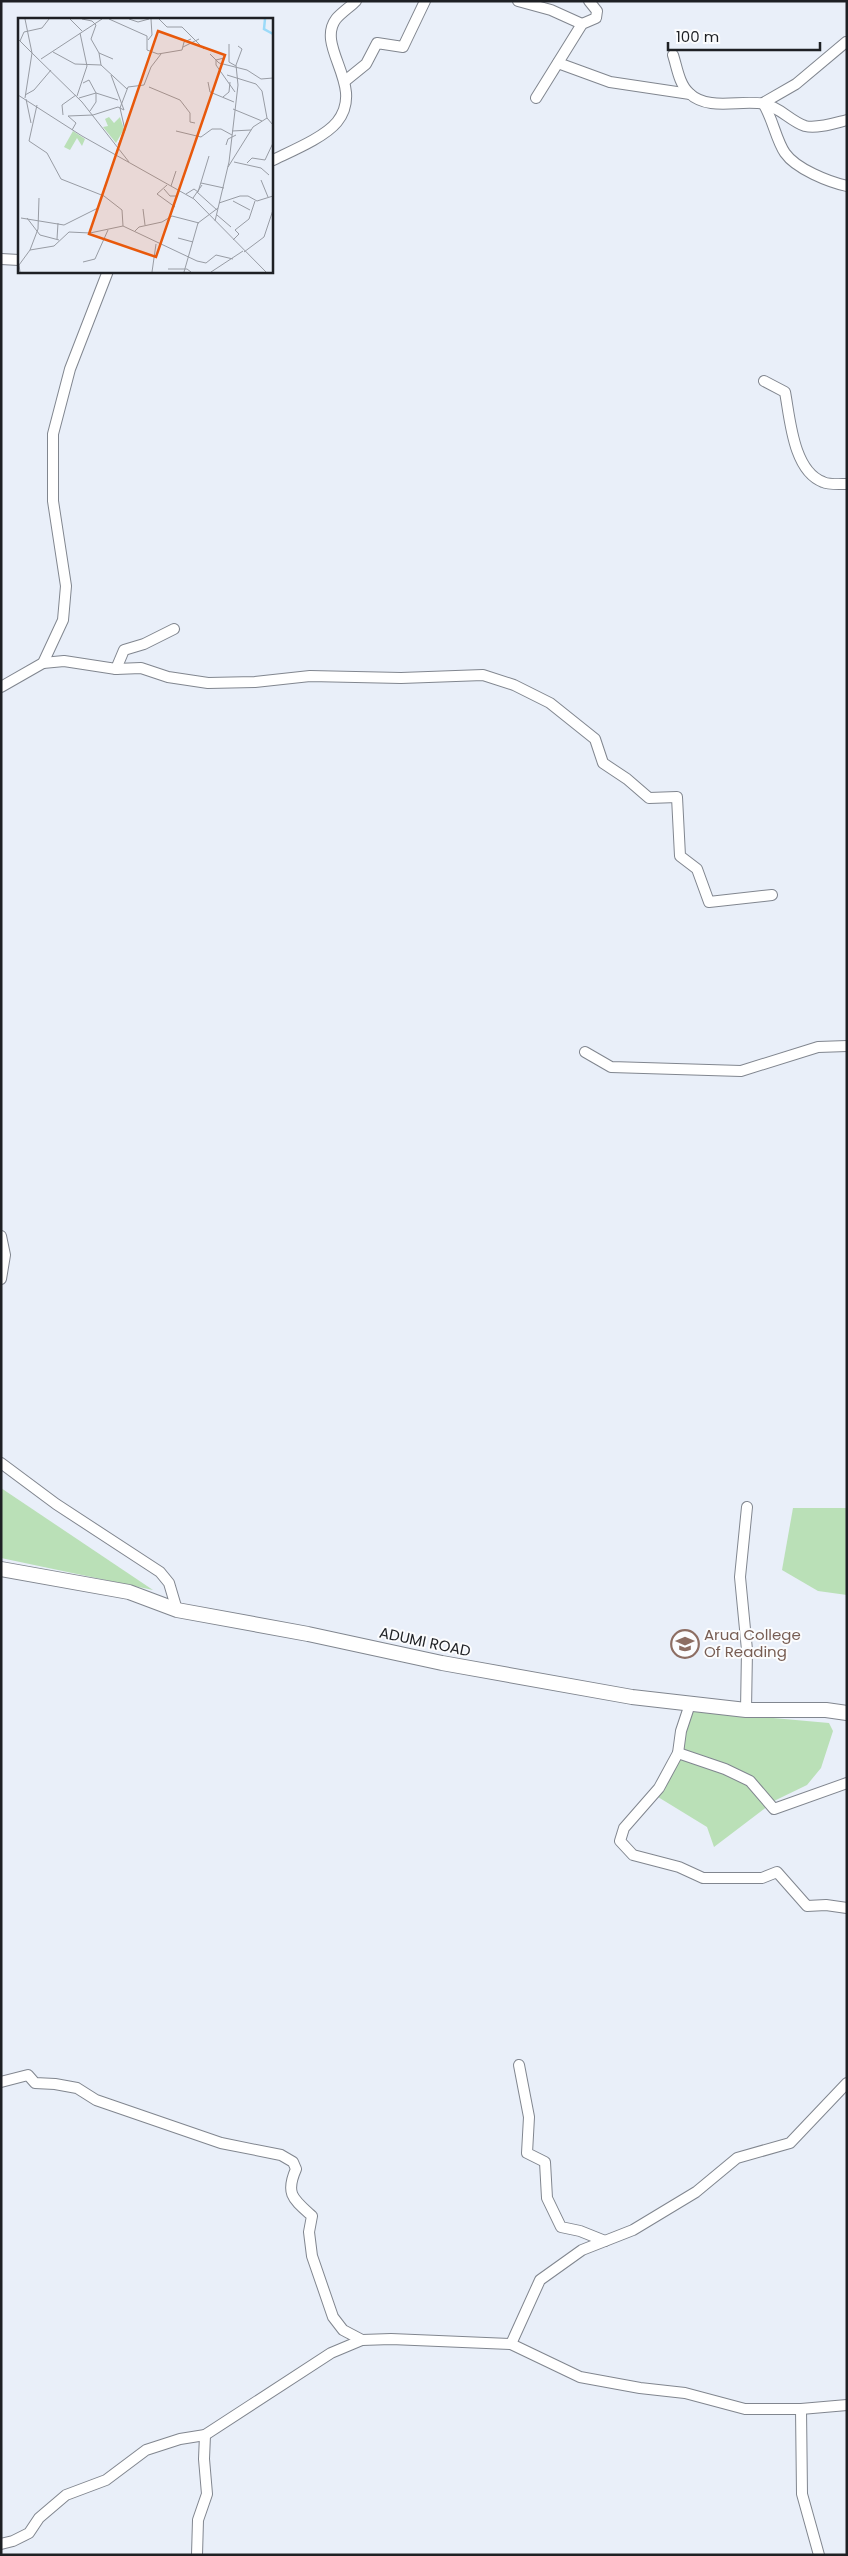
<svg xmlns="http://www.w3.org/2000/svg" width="848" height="2556" font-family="Poppins,sans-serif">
<rect width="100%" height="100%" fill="#e9eff9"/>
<g fill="#bae0b7">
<path d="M1,1488l152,102 -152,-32z"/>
<path d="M793,1508h54v87l-29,-4 -36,-21z"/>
<path d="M695,1711l134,12 4,8 -12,37 -14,17 -31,15 -62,47 -7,-20 -49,-30 28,-82z"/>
</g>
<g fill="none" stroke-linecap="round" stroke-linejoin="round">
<defs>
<g id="street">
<path d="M518,1l33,9 31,14"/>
<path d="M846,42l-50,42 -33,19c10,16 13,37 22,50 11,16 44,29 62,33"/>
<path d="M673,55c4,12 6,29 16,38 20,19 52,6 75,11 16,3 26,17 41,22 12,3 30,-3 42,-6"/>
<path d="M558,63l52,19 80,12"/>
<path d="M345,81l21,-17 11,-21 26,4 22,-46"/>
<path d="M536,98l46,-74 14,-6 1,-7 -8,-10"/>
<path d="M271,161c18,-9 53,-23 66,-39 29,-36 -22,-75 -1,-103 5,-6 14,-12 20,-18"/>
<path d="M1,259l18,1"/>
<path d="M764,381l21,11c5,26 8,79 38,90 6,3 17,2 24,2"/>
<path d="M43,663l21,-2 52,8 8,-19 20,-6 30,-15"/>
<path d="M116,669l25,-1 27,9 40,6 47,-1 55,-6 91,2 82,-3 31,10 36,18 45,36 8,24 24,16 22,19 28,-1 3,59 17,13 12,33 63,-7"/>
<path d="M1,687l42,-24 20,-43 3,-34 -13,-85v-67l17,-65 38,-98"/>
<path d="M585,1052l26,15 130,4 77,-24 29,-1"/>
<path d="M1,1236l4,19 -4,24"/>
<path d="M1,1463l55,41 104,68 9,11 8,27"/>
<path d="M690,1704l-9,27 -3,22 -19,35 -35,40 -4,13 13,14 46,12 24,11h59l15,-6 30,34 19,-1 21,3"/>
<path d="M746,1710l1,-60 -7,-73 7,-70"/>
<path d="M678,1753l47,16 25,12 24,28 73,-26"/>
<path d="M519,2065l10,52 -2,36 18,9 2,36 14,29 19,4 25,10"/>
<path d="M1,2082l27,-7 7,8 20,1 22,4 19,12 125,43 60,12 12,7 3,7c-11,25 -3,30 16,47l-3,16 3,24 21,61 10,13 19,10"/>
<path d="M511,2344l29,-64 42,-30 51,-20 63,-38 41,-34 53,-15 57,-60"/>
<path d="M801,2409l1,85 17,61"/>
<path d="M1,2544l12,-3 16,-8 10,-15 27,-23 40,-15 40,-30 34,-11 25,-4 126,-82 31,-13 29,-1 120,5 69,33 60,11 45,5 60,16h56l46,-4"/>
<path d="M197,2555l1,-35 9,-26 -3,-35 1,-24"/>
</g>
<path id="secondary" d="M1,1569l128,23 48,18 131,24 134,29 190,34 114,13h80l21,3"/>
</defs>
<use href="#street" stroke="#81868f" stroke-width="12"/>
<use href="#secondary" stroke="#81868f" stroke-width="16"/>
<use href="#street" stroke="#fff" stroke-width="10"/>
<use href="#secondary" stroke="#fff" stroke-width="14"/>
</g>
<defs>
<symbol id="school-ring" viewBox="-11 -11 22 22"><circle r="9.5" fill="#fbfcfe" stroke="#8d6e63" stroke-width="1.5"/><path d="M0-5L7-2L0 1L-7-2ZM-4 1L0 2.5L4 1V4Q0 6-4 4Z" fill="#8d6e63"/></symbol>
</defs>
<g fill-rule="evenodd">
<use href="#school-ring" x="669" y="1628" width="32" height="32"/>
</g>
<g text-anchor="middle" stroke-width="4" stroke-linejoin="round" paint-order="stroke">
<g font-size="15" fill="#785e54" stroke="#fbfcfe" text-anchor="start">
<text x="704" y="1640">Arua College<tspan x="704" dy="17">Of Reading</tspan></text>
</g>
<g font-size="15" fill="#1e2024" stroke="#fbfcfe">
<text transform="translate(425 1642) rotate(12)" y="5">ADUMI ROAD</text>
</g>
</g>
<g transform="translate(18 18)">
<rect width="255" height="255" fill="#e9eff9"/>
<path d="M91,99l5,6 6,-6 4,12 -8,14 -13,-16 5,-1 -3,-7zM55,113l12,8 -3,7 -5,-8 -7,12 -6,-3z" fill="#bae0b7"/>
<path fill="none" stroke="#9bdaf9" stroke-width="2.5" d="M247,1l-1,10 9,5"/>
<path fill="none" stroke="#989ca4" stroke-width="1" d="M7,1l7,34 50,49 47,60M52,1l12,12M64,1l10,2 4,4 -5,14 8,14 14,6M91,1l38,17v14l11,4 24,-4 2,-8 7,-3M111,1l9,3 11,-3M141,1l8,8h15l22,22M0,21l14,14 -7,45M130,22l4,-5 -1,-16M2,23l4,-9 18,-4 7,-9M211,26v18l7,4M165,29l16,-8M35,34l22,12 26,1M81,35l2,12 26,24M192,36l9,9 28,7 14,9 12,-1M206,40l-8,2v5l19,27M23,41l61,-40M209,57l29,9 6,7 5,27 6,7M190,64l2,10 24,10M65,65l6,-3 7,13v9l-6,9M131,69l31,13 10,13v9l5,1M0,77l64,41 112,63 72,73M7,77l9,-5 17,-20M59,78l10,-30 -7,-33M205,79l6,-5 1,-10M61,80l17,-5 22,7M8,81l5,24M19,87l-8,36 18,12 14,26 43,17 18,14 1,16M215,91l29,12M45,97l-1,-10 14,-10M54,112l4,-7 -8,-7 25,-1 25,-8 6,3 -13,-35M158,113l25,6 11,-8h9l11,6M214,113l19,-1M100,127l7,-15 -5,-22 8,-21 16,-2 7,-18 10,-13M208,127l2,-6 8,-4M216,144l27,6 8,7M229,145l5,-5 13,2 8,-17M210,149l25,-40 14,-9M243,162l7,17M183,165l23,5M149,167l-10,9 18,13M153,168l5,-15M146,171l6,7h8M179,174l20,18M168,176l8,-5 4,3 11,-36M175,180l9,-13M215,183l17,9M201,185l21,-7h8l9,5 16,-5M125,191l2,16M199,197l14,12M3,200l43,7 34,-17 4,-12M9,200l13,17 19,5M197,203l14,-59 9,-77 -2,-20 6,-16 -4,-3M117,213l4,-4 23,-5 10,-6 27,7M160,220l15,4M39,221l1,-16M215,222l6,-6 -4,-4 14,-11 6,-18M12,232l8,-21 1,-31M226,234l20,-15 9,-27M65,244l12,-3 13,-29M150,251h19l4,3M2,254l-1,-7 11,-15 24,-4 15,-14 21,1 33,-7 74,35 9,2 10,-8 17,4M134,254l4,-28M166,254l14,-49 20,-15M193,254l32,-21"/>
<path fill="#e8590c" fill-opacity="0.15" stroke="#e8590c" stroke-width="2.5" d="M140,13l67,24 -69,202 -67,-23z"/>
<rect width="255" height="255" fill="none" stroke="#1e2024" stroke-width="2.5"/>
</g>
<rect width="848" height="2556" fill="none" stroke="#1e2024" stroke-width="5"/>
<path d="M668 42v8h152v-8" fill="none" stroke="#1e2024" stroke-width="2.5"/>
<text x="676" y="42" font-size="15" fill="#1e2024" stroke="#fbfcfe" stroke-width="4" paint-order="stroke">100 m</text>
</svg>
